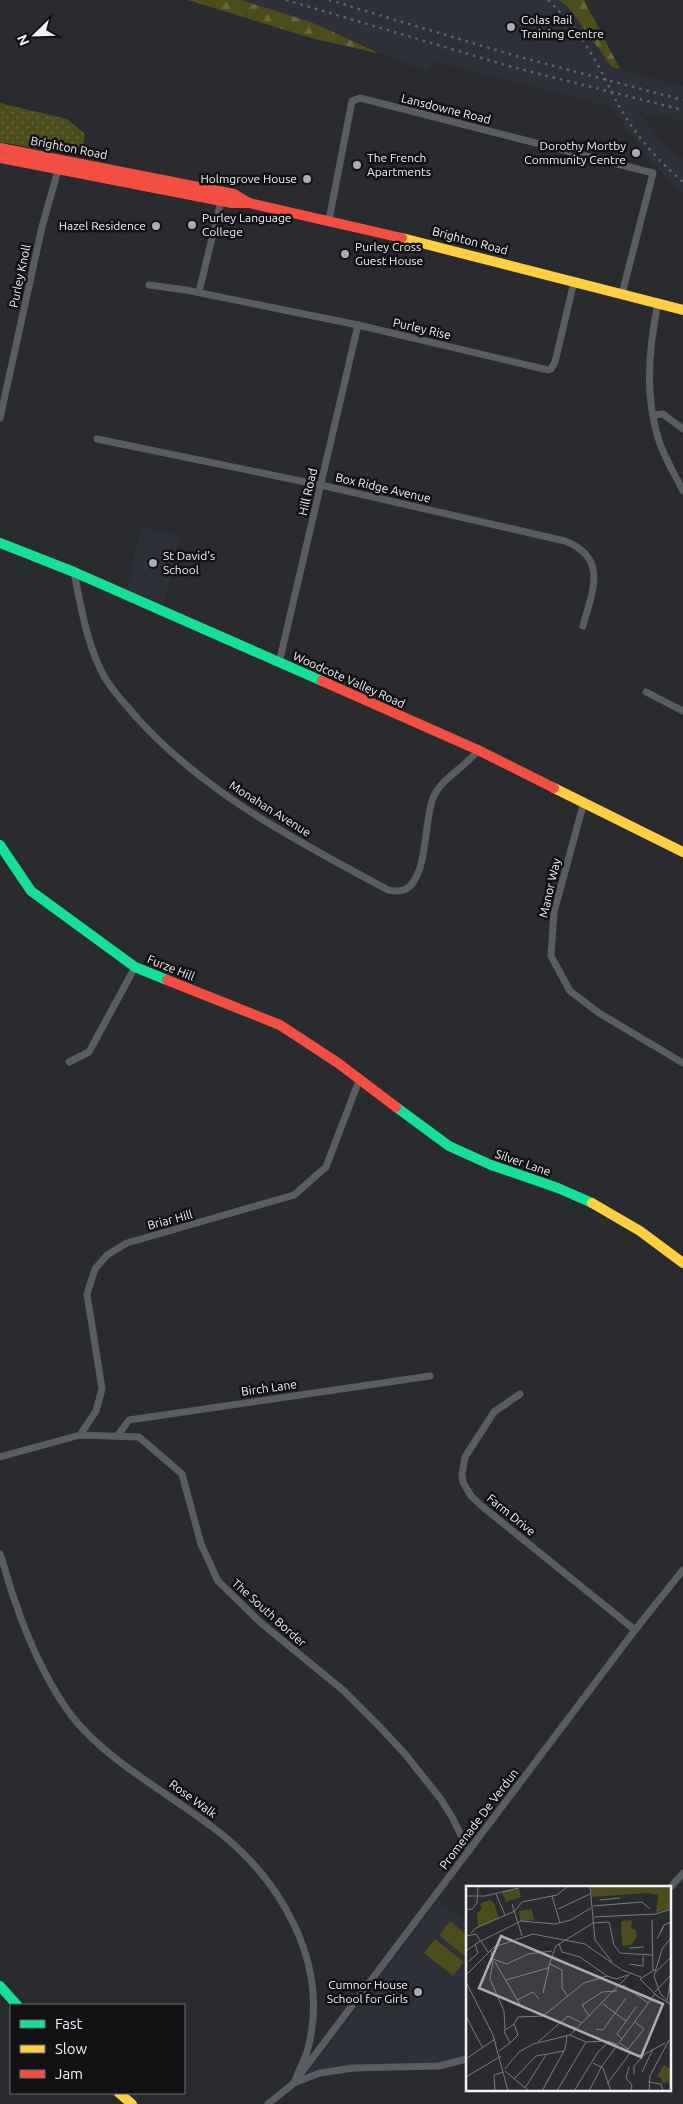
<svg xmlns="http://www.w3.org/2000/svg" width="683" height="2104" font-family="Ubuntu,sans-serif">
<defs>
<pattern id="grass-dots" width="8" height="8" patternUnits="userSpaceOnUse" patternTransform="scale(1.25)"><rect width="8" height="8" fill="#4d4c1d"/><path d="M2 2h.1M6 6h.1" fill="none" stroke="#67663f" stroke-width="1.8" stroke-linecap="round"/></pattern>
<pattern id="forest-firs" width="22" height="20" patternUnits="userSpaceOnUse" patternTransform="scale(1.25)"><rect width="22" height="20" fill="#4d4c1d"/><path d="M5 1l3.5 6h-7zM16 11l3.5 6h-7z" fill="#67663f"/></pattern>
</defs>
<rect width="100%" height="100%" fill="#2a2b2e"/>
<g fill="#2d2f39">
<path d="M241,0h318l9,7 44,60 71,19v35l-45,-9 28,32 17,15v34l-27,-25 -45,-61 -176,-45 -8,11 -116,-51z"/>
<path d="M141,525l39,12 -16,68 -37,-16z"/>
<path d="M438,1900l29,23v137l-163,18z"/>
</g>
<path fill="url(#grass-dots)" d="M0,103l67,16 18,15 -3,18 -22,-3h-21l-39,-7z"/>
<g fill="url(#forest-firs)">
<path d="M188,0h53l70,22 70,32 -70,-16z"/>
<path d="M559,0h25l36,69 -8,-2 -44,-60z"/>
</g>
<g fill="#4d4c1d">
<path d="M450,1921l17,14v23l-28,-23z"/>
<path d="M435,1939l29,23 -11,14 -29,-23z"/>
</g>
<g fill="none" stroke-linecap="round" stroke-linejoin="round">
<g stroke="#5a5c64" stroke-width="7">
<path d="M329,220l23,-119 8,-3 293,75 -31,121"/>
<path d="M149,285l37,5 172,35 190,45 3,-1 4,-7 19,-80"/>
<path d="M199,292l22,-91"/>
<path d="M658,303c-10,48 -14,99 4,146 6,14 14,28 21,42"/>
<path d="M653,415l10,-1 20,15"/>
<path d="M0,418l42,-191 16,-57"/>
<path d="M97,439l228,47 240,55c44,17 27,51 18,85"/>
<path d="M74,572c7,35 13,74 31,106 9,15 22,28 33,41 69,76 161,123 250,171 6,1 13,2 18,-1 22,-12 18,-69 27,-91 8,-20 32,-30 45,-48"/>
<path d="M279,663l79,-338"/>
<path d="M646,692l37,19"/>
<path d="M584,802l-30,110 -3,44 19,35 29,22 84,50"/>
<path d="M69,1062l20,-10 46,-85"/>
<path d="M520,1394l-26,18 -29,45 -3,17 1,8 8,14 12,11 152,123"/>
<path d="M80,1435l16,-24 6,-22 -15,-95 8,-25 12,-14 20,-12 167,-48 32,-28 34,-89"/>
<path d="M118,1435l11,-15 301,-44"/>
<path d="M0,1457l80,-22 59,2 43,37 19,70 17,37 42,41 84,69 35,35 26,28 35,44 12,19 17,34"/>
<path d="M0,1554c6,16 9,32 15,47 13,40 38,96 67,127 34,37 88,67 129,98 69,51 121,138 96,226 -4,10 -9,21 -13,31"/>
<path d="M669,1889l14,-16"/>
<path d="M299,2076l336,-446 48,-60"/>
<path d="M268,2104l26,-21 26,-10 33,-5 86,-2 28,-7"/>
</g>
<g stroke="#16e098" stroke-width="10">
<path d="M0,543l74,29 248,109"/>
<path d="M0,845l31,46 104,76 32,13"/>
<path d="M396,1107l53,39 42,19 67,23 34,15"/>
<path d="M0,1986l17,19"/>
</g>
<g stroke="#ffcf43" stroke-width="10">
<path d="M402,238l281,72"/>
<path d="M554,788l129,64"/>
<path d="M592,1203l48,28 43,32"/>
<path d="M119,2093l13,11"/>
</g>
<g stroke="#f24e42" stroke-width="10">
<path d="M0,148l234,46 15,9"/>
<path d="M0,158l232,45h17l153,35"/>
<path d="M322,681l156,69 76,38"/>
<path d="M167,980l113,45 58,38 58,44"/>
</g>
<g stroke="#606165" stroke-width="2.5" stroke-dasharray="2.5 5" stroke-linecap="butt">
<path d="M286,0l226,67 171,43"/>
<path d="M329,0l187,56 167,44"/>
<path d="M548,0c22,21 39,44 53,71 9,17 17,35 28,51 15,23 33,42 54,60"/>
</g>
</g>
<g fill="#abacb1" stroke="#121215" stroke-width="2">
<circle cx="511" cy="27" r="5"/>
<circle cx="636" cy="153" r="5"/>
<circle cx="357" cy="165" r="5"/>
<circle cx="307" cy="179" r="5"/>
<circle cx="192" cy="225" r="5"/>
<circle cx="156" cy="226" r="5"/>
<circle cx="345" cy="254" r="5"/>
<circle cx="153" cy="563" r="5"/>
<circle cx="418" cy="1992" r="5"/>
</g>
<g text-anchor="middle" stroke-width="5" stroke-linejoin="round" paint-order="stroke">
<g font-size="12" fill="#f1f2f7" stroke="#121215" text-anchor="start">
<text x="521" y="24">Colas Rail<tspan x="521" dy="14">Training Centre</tspan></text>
<text x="626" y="150" text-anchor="end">Dorothy Mortby<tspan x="626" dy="14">Community Centre</tspan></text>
<text x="367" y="162">The French<tspan x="367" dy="14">Apartments</tspan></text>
<text x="297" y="183" text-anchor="end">Holmgrove House</text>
<text x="202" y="222">Purley Language<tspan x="202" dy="14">College</tspan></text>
<text x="146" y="230" text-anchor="end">Hazel Residence</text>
<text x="355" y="251">Purley Cross<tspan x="355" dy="14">Guest House</tspan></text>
<text x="163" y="560">St David's<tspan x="163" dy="14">School</tspan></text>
<text x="408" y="1989" text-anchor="end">Cumnor House<tspan x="408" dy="14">School for Girls</tspan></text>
</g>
<g font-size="12" fill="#f1f2f7" stroke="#121215">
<text transform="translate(446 109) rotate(14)" y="4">Lansdowne Road</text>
<text transform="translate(69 148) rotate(11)" y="4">Brighton Road</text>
<text transform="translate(470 241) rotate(15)" y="4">Brighton Road</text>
<text transform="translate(20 276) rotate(-78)" y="4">Purley Knoll</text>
<text transform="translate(422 329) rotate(13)" y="4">Purley Rise</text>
<text transform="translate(383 488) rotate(13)" y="4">Box Ridge Avenue</text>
<text transform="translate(308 492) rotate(-77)" y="4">Hill Road</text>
<text transform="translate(349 680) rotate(24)" y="4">Woodcote Valley Road</text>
<text transform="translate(270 809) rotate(32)" y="4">Monahan Avenue</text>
<text transform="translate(550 888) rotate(-77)" y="4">Manor Way</text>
<text transform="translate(171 968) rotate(22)" y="4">Furze Hill</text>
<text transform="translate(523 1163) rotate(19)" y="4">Silver Lane</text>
<text transform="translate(170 1220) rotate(-15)" y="4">Briar Hill</text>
<text transform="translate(269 1388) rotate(-8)" y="4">Birch Lane</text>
<text transform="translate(511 1515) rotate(39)" y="4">Farm Drive</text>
<text transform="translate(269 1613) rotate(42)" y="4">The South Border</text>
<text transform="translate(193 1799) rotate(36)" y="4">Rose Walk</text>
<text transform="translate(479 1819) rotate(-53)" y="4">Promenade De Verdun</text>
</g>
</g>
<g transform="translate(466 1886)">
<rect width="205" height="205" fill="#2a2b2e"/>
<path d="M198,179l7,4v22l-3,-9 -7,1 1,-4 -5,-3z" fill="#4d4c1d"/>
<path d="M124,0h81v22l-15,5 2,-18 -10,-2 -56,4zM53,2l2,9 -15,5 -4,-10zM24,14l4,3 5,15 -21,9 -1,-13 5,-6 -2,-4zM66,23l2,11 -14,1 -1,-10zM166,34l-1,9h4l2,7 -6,9 -9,1 -1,-25z" fill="#4d4c1d"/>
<path fill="none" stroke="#7a7b7e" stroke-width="1" d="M124,0l5,54 17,22M30,8l9,21M0,10h19l34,-8M86,10l8,27M134,14l20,-2M46,18l10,32M127,20l49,-4 8,7M92,23l32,-15M0,24l6,-1 5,-6 1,-17M128,31l62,-3 15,-5M186,34l1,51M195,46l3,-7 7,-3M5,47l5,-5 39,-17 7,-9 35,-7 11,-9M0,50l10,-2 12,18M205,52l-9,11 -8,27 6,17 11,12M191,53l7,-14M15,55l40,-20 34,3 16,-4 20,-12M93,58l3,8 18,5 27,19 9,3 12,-4M163,62l15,-1M0,65l14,-10M25,65l2,10 -3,18 14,32 1,19M27,73l14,5 21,-10 24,-3M3,75l9,-8 -3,-9M29,76l27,46M84,78l12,6v18l6,9M163,78l14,2v-10M190,86l15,-15M0,89l28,-28 39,-13 52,10 37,26 19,7M40,94l42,-12 8,-22 37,-23 16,-1 5,23 6,8 32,2M0,96l27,53 15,56M157,99l25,18M189,106l16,-17M77,107l6,-26M188,108l16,10M51,114l16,-8 6,7M201,114l4,-21M137,118l23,17M0,130l16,31M123,130l-7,-11 20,-13 15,-1M48,138l4,-7 25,-1 41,-33 23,-7M130,143l7,1 23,-32M104,149l16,7 21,-1 10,3M156,153l-5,-5 19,-27M72,156l30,-26 14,7M154,157l8,6 16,-20 -9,-7M33,165l11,-8 -6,-12 10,-7 4,11 -8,8M0,173l29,-20M127,177l10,5 8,23M163,181l-3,11 6,7 -1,6M39,183l14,-17 14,-8 37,-9 60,-61M39,185l24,20M176,186l11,-23M168,189v-9l11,-12 20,-11M0,191l35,-21M48,193l22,-23 28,-5M182,196l13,2 2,7M141,198l23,-31M59,202l21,-33M29,205l-1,-16 9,-3M76,205l23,-42 2,-13M91,205l29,-49M108,205l24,-39 12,-11M123,205l13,-25 53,-72 -15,-15 16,-10M183,205l1,-15 19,-36"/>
<path fill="#abacb1" fill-opacity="0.15" stroke="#abacb1" stroke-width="2.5" d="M35,50l162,68 -22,53 -162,-69z"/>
<rect width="205" height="205" fill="none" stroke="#f1f2f7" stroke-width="2.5"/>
</g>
<rect x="10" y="2004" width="175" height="90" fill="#121215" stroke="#6b6c6f"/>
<rect x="20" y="2020" width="25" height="8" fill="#16e098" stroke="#6b6c6f"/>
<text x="55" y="2029" font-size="15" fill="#f1f2f7">Fast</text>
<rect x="20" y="2045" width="25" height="8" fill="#ffcf43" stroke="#6b6c6f"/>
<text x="55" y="2054" font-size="15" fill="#f1f2f7">Slow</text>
<rect x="20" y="2070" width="25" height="8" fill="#f24e42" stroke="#6b6c6f"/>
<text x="55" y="2079" font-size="15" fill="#f1f2f7">Jam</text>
<g transform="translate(35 35) rotate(247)" stroke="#121215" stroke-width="4" paint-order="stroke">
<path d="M0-4L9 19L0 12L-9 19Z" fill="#f1f2f7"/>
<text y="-8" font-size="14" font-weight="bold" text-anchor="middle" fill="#f1f2f7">N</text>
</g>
</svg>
